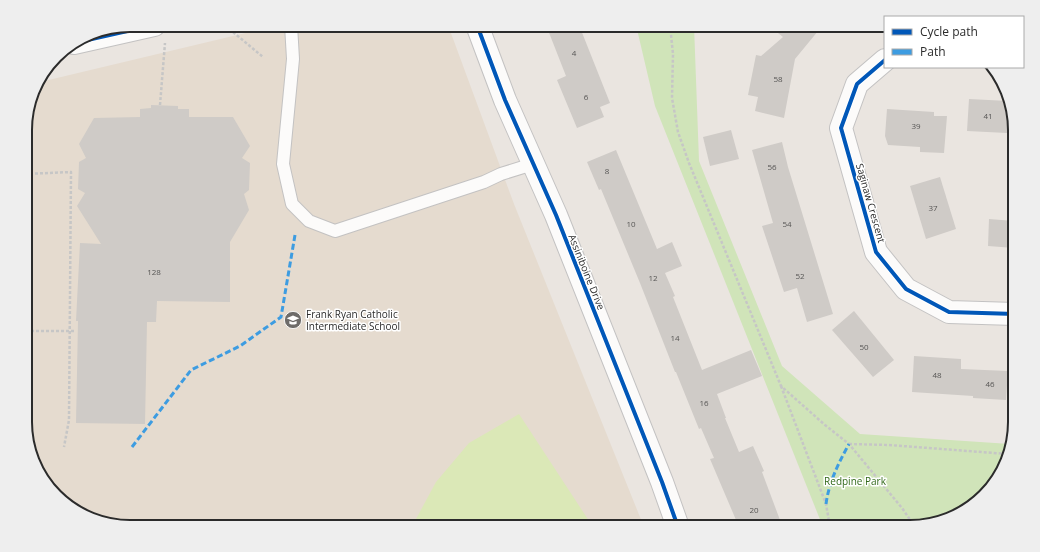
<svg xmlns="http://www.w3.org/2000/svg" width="1040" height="552" font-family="'Open Sans',sans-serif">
<rect width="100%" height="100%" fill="#eae5e0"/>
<path fill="#e5dbcf" d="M279,25h169l66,179 130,323h-514l-47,-11 -37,-30 -20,-50 -1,-313 11,-40z"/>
<path fill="#d0e4b9" d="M636,25h58l5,136 83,205 78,68 150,10 -6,25 -36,40 -51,18h-94l-168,-421z"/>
<path fill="#dbe8b7" d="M519,414l74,113h-179l2,-8 20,-37 33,-39z"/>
<g fill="#cfcbc7">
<path d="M546,25h33l31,78 -10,4 4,10 -27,11 -20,-48 9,-4z"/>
<path d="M768,25h55l-28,34 -11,59 -29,-7 3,-14 -10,-2 8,-40 5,1 22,-19z"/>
<path d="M969,99l39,2 -1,32 -40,-2z"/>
<path d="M151,105l27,1v3h11v8h44l17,29 -8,12 8,5 -1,27 -5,4 5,16 -19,32v60l-73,-1 -1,21h-9l-2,102 -69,-1 2,-102h-2l4,-78 21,1 -24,-38 8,-13 -7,-4 1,-27 7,-4 -7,-14 15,-26 46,-1v-8l11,-1z"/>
<path d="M887,109l47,3v4h13l-3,37 -24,-1v-5l-32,-2 -3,-9z"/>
<path d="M731,130l8,29 -29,7 -7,-29z"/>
<path d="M782,142l6,25 45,147 -26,8 -10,-34 -13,4 -22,-66 11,-3 -21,-73z"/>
<path d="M616,150l41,99 15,-7 10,24 -17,7 10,23 -2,1 29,73 49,-20 11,26 -45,18 9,24h-1l14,34 14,-6 11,25 -2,1 18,48 -17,7h-24l-29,-68 4,-1 -13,-30 -2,1 -23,-57h-1l-35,-89 -39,-94 -2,1 -12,-28z"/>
<path d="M940,177l16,52 -30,10 -16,-53z"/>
<path d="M989,219l25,2v27l-26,-2z"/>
<path d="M854,311l40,49 -21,17 -41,-47z"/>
<path d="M914,356l47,3v10l47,2 -2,29 -33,-2v-2l-61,-4z"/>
</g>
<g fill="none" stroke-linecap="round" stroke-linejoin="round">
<defs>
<path id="service" d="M291,25l2,34 -10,105 9,40 17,17 26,10 149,-49 17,-8 32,-10"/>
<g id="minor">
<path d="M477,25l28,75 51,115 106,267 16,45"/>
<path d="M885,60l-28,24 -16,44 35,124 30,37 43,23 66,2"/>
</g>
<path id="tertiary" d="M74,43l80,-18"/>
</defs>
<use href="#service" stroke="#c3c2c2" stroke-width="14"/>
<use href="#minor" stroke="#c3c2c2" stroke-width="24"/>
<use href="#tertiary" stroke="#c3c2c2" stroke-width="24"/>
<g stroke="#c6c6c6" stroke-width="2.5" stroke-dasharray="3 2" stroke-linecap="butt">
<path d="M670,25l3,29 -1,44 6,34 11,31 92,223 44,39 24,19 53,64 13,19"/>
<path d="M233,32l30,25"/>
<path d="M160,105l5,-62"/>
<path d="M25,174l46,-2 -2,248 -5,27"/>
<path d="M26,331h49"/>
<path d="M781,386l45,118 4,23"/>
<path d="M849,444l40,1 119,9"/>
</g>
<use href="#service" stroke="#fcfbfa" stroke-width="12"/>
<use href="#minor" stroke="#fcfbfa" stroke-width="22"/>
<use href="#tertiary" stroke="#fcfbfa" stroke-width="22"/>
<g stroke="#3d9ce1" stroke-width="3" stroke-dasharray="6 3" stroke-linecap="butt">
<path d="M132,447l59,-77 49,-24 41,-29 14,-82"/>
<path d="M826,504c3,-22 12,-40 23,-60"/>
</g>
<defs>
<g id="cycleway">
<path d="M477,25l28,75 51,115 106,267 16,45"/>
<path d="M74,43l80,-18"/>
<path d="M885,60l-28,24 -16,44 35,124 30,37 43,23 66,2"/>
</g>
</defs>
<use href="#cycleway" stroke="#fff" stroke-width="6"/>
<use href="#cycleway" stroke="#0057b8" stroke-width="4"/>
</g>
<defs>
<symbol id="school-disc" viewBox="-11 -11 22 22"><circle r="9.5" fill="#6e6c6a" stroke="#fff"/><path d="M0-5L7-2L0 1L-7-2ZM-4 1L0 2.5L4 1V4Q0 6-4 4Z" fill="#fff"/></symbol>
</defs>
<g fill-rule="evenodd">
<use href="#school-disc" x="283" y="310" width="20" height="20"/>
</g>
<g text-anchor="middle" stroke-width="3" stroke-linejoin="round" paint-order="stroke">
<g font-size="8" fill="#565554">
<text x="574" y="56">4</text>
<text x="778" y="82">58</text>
<text x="586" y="100">6</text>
<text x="988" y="119">41</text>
<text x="916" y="129">39</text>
<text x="772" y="170">56</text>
<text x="607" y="174">8</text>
<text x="933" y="211">37</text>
<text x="631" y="227">10</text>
<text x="787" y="227">54</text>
<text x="154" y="275">128</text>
<text x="800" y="279">52</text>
<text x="653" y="281">12</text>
<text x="675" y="341">14</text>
<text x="864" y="350">50</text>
<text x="937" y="378">48</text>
<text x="990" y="387">46</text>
<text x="704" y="406">16</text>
<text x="754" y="513">20</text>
</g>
<g font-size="10" fill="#2b2b2b" stroke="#fff">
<text transform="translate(871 203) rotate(74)" y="4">Saginaw Crescent</text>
<text transform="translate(587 272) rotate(68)" y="4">Assiniboine Drive</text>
</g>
<g font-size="10" fill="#2b2b2b" stroke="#fff" text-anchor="start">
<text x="306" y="318">Frank Ryan Catholic<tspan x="306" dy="12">Intermediate School</tspan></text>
</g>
<g font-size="10" fill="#32691a" stroke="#fff">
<text x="855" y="485">Redpine Park</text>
</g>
</g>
<path d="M0 0H1040V552H0ZM130 32H910A98 98 0 0 1 1008 130V422A98 98 0 0 1 910 520H130A98 98 0 0 1 32 422V130A98 98 0 0 1 130 32Z" fill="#eee" fill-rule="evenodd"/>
<path fill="none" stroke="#2b2b2b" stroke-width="2" d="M130 32H910A98 98 0 0 1 1008 130V422A98 98 0 0 1 910 520H130A98 98 0 0 1 32 422V130A98 98 0 0 1 130 32Z"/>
<rect x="884" y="16" width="140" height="52" fill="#ffffff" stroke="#aaaaaa"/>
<rect x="892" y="29" width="20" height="6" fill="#0057b8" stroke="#aaaaaa"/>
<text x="920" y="36" font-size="12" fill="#2b2b2b">Cycle path</text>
<rect x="892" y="49" width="20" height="6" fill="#3d9ce1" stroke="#aaaaaa"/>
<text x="920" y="56" font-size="12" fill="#2b2b2b">Path</text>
</svg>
